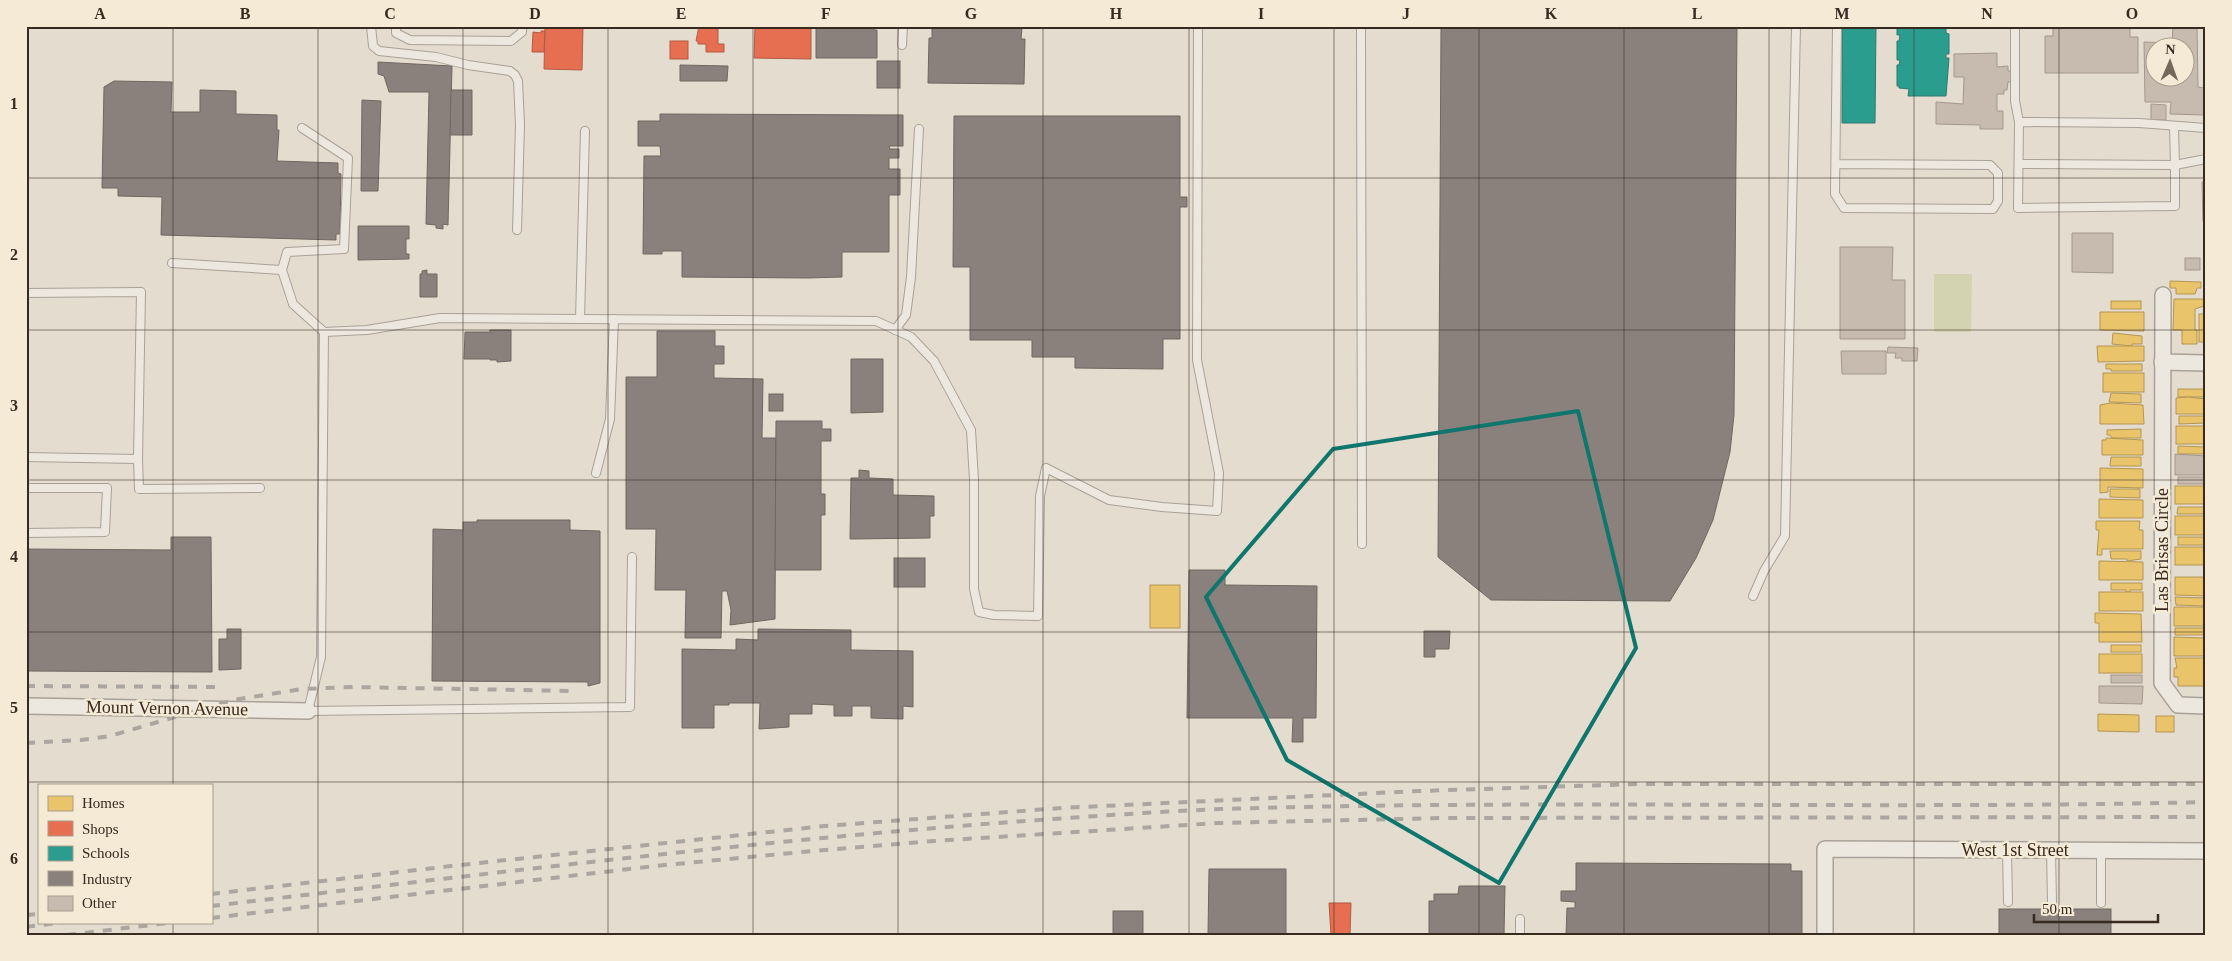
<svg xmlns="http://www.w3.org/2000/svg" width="2232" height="961" font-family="'Times New Roman',serif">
<rect width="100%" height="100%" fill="#e4dcce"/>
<path fill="#d3d2b1" d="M1934,274h38l-1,58h-37z"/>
<g fill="#e9c46a" stroke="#b49654">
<path d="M2170,281l31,1v6h-4l-2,6h-19v-6h-6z"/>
<path d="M2174,299h30v7l-9,3v21h2v14h-15v-14h-9z"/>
<rect x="2111" y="301" width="30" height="8"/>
<path d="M2100,312h44v19l-44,-1z"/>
<rect x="2199" y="314" width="7" height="28"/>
<path d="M2113,333l29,3v8h-10v2l-20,-2z"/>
<path d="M2097,346h47v15l-46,1z"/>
<path d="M2106,364h36v7h-31v-2h-5z"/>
<rect x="2103" y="373" width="41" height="19"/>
<rect x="2178" y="389" width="28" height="8"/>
<path d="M2111,393l30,1v9l-32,-1z"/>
<path d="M2188,397l18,2v15h-30v-16z"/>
<path d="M2110,403l33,2 1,19h-44v-19z"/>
<path d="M2179,416h27v7l-27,1z"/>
<rect x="2176" y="426" width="30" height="18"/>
<path d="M2141,429v9h-29l-2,-3h-3v-5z"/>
<path d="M2106,438l37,2v15h-41v-15h4z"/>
<path d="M2178,446l28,1v7h-28z"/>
<path d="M2111,457h30v9h-31z"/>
<path d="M2100,468l43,1v19l-35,-1v5l-8,1z"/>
<rect x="2175" y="486" width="31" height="18"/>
<path d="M2110,489h30v9l-30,-1z"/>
<path d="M2099,499l44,1v18h-44z"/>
<path d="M2178,507h28v7h-29z"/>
<rect x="2175" y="516" width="31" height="19"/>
<path d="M2096,521h44l-1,9h4v19h-41v6h-5l2,-25h-3z"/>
<rect x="2178" y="537" width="28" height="8"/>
<rect x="2175" y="547" width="31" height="18"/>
<path d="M2110,551h31v8l-14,2v-2h-16z"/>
<path d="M2099,561l44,1v18h-44z"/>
<path d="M2175,577h31v19l-31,-1z"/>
<path d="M2111,583h31v7h-12v2h-4v-2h-15z"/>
<rect x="1150" y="585" width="30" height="43"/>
<rect x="2099" y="592" width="44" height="19"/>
<path d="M2175,597l30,1v8l-29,-1z"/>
<path d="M2174,607h32l-1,28h-30v-7h29v-2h-30z"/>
<path d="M2095,613l46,1 1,28h-43v-19h-4z"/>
<path d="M2174,637l32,1v18h-32z"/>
<rect x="2111" y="645" width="30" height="7"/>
<rect x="2099" y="654" width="43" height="19"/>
<path d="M2175,658h31v28h-28v-9h-4v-9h3z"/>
<path d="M2098,714l41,1v17l-41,-1z"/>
<rect x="2156" y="716" width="18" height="16"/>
</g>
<g fill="#e76f51" stroke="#b25a42">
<path d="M545,26h38l-1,44 -38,-1z"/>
<path d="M699,26h19v18h6v8h-18v-8h-8v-3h-2z"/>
<path d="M755,26h56v33l-57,-1z"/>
<path d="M541,31h4l-1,21h-12l1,-20 8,1z"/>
<rect x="670" y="41" width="18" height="18"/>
<path d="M1329,903h22l-1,32h-19z"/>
</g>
<g fill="#2a9d8f" stroke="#2e7a6e">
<path d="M1842,26h34l-1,97h-33z"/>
<path d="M1897,26h52l-3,2v5l3,1v20h-3v4h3l-3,38h-38l1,-7 -10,-1v-2h-2v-21h2l1,-5h-3v-19h2l1,-6h-3z"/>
</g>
<g fill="#8a817c" stroke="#716760">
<path d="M816,26h58v4h3v28h-61z"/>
<path d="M945,26l77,2 -1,11h4l-1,45 -96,-1 1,-45h3v-11z"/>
<path d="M1441,26h296l-3,389 -4,37 -17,68 -17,38 -26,43 -179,-1 -53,-43z"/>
<rect x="877" y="61" width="23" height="27"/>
<path d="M378,62l74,4 -4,159 -5,-1v5l-7,-1v-3l-10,-1 3,-132h-40l-5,-16 -6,-2z"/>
<path d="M680,65l48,1 -1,15h-47z"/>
<path d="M114,81l58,1 -1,30h29v-22l36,1v23l41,1v15h2l-2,31 61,2v10l3,1 -1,60h-4v6l-175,-5 1,-38 -44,-1v-8h-16l2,-101z"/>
<path d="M451,90h21v45h-22z"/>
<path d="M362,100l19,1 -3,90h-17z"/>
<path d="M660,114l243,1v31h-14l1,3h9v9h-10v11h11v26h-11v57h-47v25l-34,1 -126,-1v-26h-20v3h-19l1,-98h17l-1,-10h-22v-25h22z"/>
<path d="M954,116h226v81h7v10h-7v132h-17v30l-88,-1v-11h-43v-17h-62v-73h-17z"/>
<path d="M358,226h51v13h-3v15h3v5l-51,1z"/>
<path d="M427,270v4h10v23h-17v-23h2v-3z"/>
<path d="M490,330h21v31l-14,1v-2h-7v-1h-26l1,-27h25z"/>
<path d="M657,331h58v15h9v18h-10v14l49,1 -1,59h14l-1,181 -45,6 1,-15 -4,-19h-5l-1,47h-36l1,-48h-31l1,-61h-30v-152h31z"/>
<path d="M851,359h32v53l-32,1z"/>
<rect x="769" y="394" width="14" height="17"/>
<path d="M776,421h46v8h9v12h-10v53h4v21h-4v55h-46z"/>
<path d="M859,470l10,1v7l24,1v16l41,1v20h-4v22l-80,1 1,-61h8z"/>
<path d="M477,520h93v10l30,1v152l-12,3v-4l-156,-1 1,-152 30,1v-8h14z"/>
<path d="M171,537h40l1,135 -186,-1v-122l145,1z"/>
<rect x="894" y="558" width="31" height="29"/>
<path d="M1189,570h36v15l92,1 -1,132h-13v24h-11l1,-24h-106z"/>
<path d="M227,629h14v40l-22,1v-31h8z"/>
<path d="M758,629l93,1v20l62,1v56l-10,-1v13l-32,-1v-12h-19v10h-18v-11l-22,-1v10h-23v13l-30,2 1,-26h-31v2h-15v23h-32v-79l54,1v-11l22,1z"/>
<path d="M1424,631h26l-1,18h-14v8h-11z"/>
<path d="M1576,863l215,1v7h11v64h-236l1,-27h8v-6l-14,-1v-10h15z"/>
<path d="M1209,869h77v66h-78z"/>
<path d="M1459,886h46l-1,49h-75v-34h5v-7h24z"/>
<rect x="1999" y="909" width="112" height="26"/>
<rect x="1113" y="911" width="30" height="24"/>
</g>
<g fill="#c7bbaf" stroke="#a4988e" fill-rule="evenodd">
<path d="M2053,26h77v11h8v36h-93v-37h8z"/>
<path d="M2173,26h24l1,61 6,1v27l-34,-1 1,-12h-26l-1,-60 28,1zM2154,48h30v30h-30z"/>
<path d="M1997,53v14l11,-1v5h3v11h-3l-1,8h-3v4h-7v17h6v18h-23v-4l-44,-1v-22l27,2 1,-27h-10v-23z"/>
<path d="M2151,104l15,1v15h-15z"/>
<path d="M2202,182h4v43l-3,-4z"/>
<path d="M2072,233h41v40l-41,-1z"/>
<path d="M1840,247h53l-1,33h13v59h-65z"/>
<rect x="2185" y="258" width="15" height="12"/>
<path d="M1888,347l30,1 -1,13h-15v-3h-7l1,-5h-9z"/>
<path d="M1841,351h45v23h-44z"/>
<path d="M2175,454l31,2v19h-31z"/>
<rect x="2178" y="477" width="28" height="7"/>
<rect x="2111" y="675" width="31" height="8"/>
<path d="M2099,686h44l-1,18 -43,-1z"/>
</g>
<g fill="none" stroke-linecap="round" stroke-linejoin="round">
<defs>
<g id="lane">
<path d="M371,26l2,20 6,5 57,6 32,8 42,6 5,4 3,6 2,44 -3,105"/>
<path d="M396,26v7l14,7 101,1 11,-9v-6"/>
<path d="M1361,26l1,518"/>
<path d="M2015,26v75l4,21"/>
<path d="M902,45l1,-19"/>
<path d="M302,128l46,30 -4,91 -57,3 -5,18 11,34 31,28 43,-2 73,-12 436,3 35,16 23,24 37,69 3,50v109l5,23 15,3 44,1 2,-120 6,-28 63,32 53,7 55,4 2,-38 -22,-113 1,-334"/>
<path d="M2206,128l-67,-5 -120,-1 -1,86 157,-2v-41l31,-6"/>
<path d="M1836,164l154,1 8,8v28l-5,8 -149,-1 -9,-14 2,-168"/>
<path d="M2019,164l156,1 -1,-39"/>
<path d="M172,263l110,7"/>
<path d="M26,293l115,-1 -3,167 -112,-2"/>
<path d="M580,319l5,-188"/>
<path d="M895,330l11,-15 5,-38 8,-148"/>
<path d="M324,332l-3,325 -13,54 322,-4 2,-150"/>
<path d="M138,459l1,30 121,-1"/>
<path d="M596,473l14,-54 4,-100"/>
<path d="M26,488h81l-2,44 -79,1"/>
<path d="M1753,596l11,-25 21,-35 11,-510"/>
<path d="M2007,850l1,52"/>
<path d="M2051,850l1,52"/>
<path d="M2101,903v-52"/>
<path d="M1520,935v-16"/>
</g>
<g id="street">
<path d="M2163,295l-1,388 16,22 28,1"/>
<path d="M2162,362l44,1"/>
<path d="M26,706l282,5"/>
<path d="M1825,935v-86l381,2"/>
</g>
</defs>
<use href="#lane" stroke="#a9a197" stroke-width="10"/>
<use href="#street" stroke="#a9a197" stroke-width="18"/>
<use href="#lane" stroke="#ece8e0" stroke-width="8"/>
<use href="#street" stroke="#ece8e0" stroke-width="15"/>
<g stroke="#aba6a0" stroke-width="4" stroke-dasharray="9 9" stroke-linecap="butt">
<path d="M26,686l198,1"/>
<path d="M26,743l55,-3 29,-4 123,-36 69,-11 51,-2 220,4"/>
<path d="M211,894l240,-28 374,-40 236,-18 358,-17 219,-7h568"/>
<path d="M211,906c266,-31 532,-64 800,-84 70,-5 140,-10 210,-13 328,-10 657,1 985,-7"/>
<path d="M26,915l13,-1"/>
<path d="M211,918l444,-52 147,-14 132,-11 284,-18 225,-5 763,-1"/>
<path d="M26,927l39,-5"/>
<path d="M67,935l109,-13"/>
</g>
</g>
<path fill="none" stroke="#0f766e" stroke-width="4" stroke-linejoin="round" d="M1578,411l58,237 -137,235 -212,-123 -81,-163 127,-148z"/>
<path fill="none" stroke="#372a20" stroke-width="1" stroke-opacity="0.55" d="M173,26v759M318,26v909M463,26v909M608,26v909M753,26v909M898,26v909M1043,26v909M1189,26v909M1334,26v909M1479,26v909M1624,26v909M1769,26v909M1914,26v909M2059,26v909M26,178h2180M26,330h2180M26,480h2180M26,632h2180M26,782h2180M173,922v13"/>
<g text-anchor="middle" stroke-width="5" stroke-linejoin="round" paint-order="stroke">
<g font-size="18" fill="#372a20" stroke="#f4ead5">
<text transform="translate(2162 550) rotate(-90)" y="6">Las Brisas Circle</text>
<text transform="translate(167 708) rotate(1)" y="6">Mount Vernon Avenue</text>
<text x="2015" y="856">West 1st Street</text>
</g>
</g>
<rect width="2232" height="961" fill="none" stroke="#f4ead5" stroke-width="55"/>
<rect x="38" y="784" width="175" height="140" fill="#f4ead5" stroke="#a89d8d"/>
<rect x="48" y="796" width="25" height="15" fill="#e9c46a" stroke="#a89d8d"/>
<text x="82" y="808" font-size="15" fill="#372a20">Homes</text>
<rect x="48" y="821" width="25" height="15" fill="#e76f51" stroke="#a89d8d"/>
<text x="82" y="834" font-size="15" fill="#372a20">Shops</text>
<rect x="48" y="846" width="25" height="15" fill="#2a9d8f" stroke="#a89d8d"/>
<text x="82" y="858" font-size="15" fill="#372a20">Schools</text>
<rect x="48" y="871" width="25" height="15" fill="#8a817c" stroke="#a89d8d"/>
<text x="82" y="884" font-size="15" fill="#372a20">Industry</text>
<rect x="48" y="896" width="25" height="15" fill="#c7bbaf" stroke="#a89d8d"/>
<text x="82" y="908" font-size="15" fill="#372a20">Other</text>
<g transform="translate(2170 62) rotate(2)"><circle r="24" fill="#f4ead5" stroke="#a89d8d"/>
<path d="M0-4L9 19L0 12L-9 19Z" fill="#74685d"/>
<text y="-8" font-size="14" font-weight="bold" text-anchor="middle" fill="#372a20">N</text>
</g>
<path d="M2034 914v8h124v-8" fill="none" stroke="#372a20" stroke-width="2.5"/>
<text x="2042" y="914" font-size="15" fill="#372a20" stroke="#f4ead5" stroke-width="4" paint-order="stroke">50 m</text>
<rect x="28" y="28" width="2176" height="906" fill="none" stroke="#372a20" stroke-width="2"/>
<g font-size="16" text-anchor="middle" font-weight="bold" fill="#372a20">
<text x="100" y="19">A</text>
<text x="245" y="19">B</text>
<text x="390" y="19">C</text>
<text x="535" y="19">D</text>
<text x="681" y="19">E</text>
<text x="826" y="19">F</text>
<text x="971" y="19">G</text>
<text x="1116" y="19">H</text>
<text x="1261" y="19">I</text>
<text x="1406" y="19">J</text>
<text x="1551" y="19">K</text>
<text x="1697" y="19">L</text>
<text x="1842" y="19">M</text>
<text x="1987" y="19">N</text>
<text x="2132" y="19">O</text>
<text x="14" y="109">1</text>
<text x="14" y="260">2</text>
<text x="14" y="411">3</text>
<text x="14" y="562">4</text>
<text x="14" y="713">5</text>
<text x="14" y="864">6</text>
</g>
</svg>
